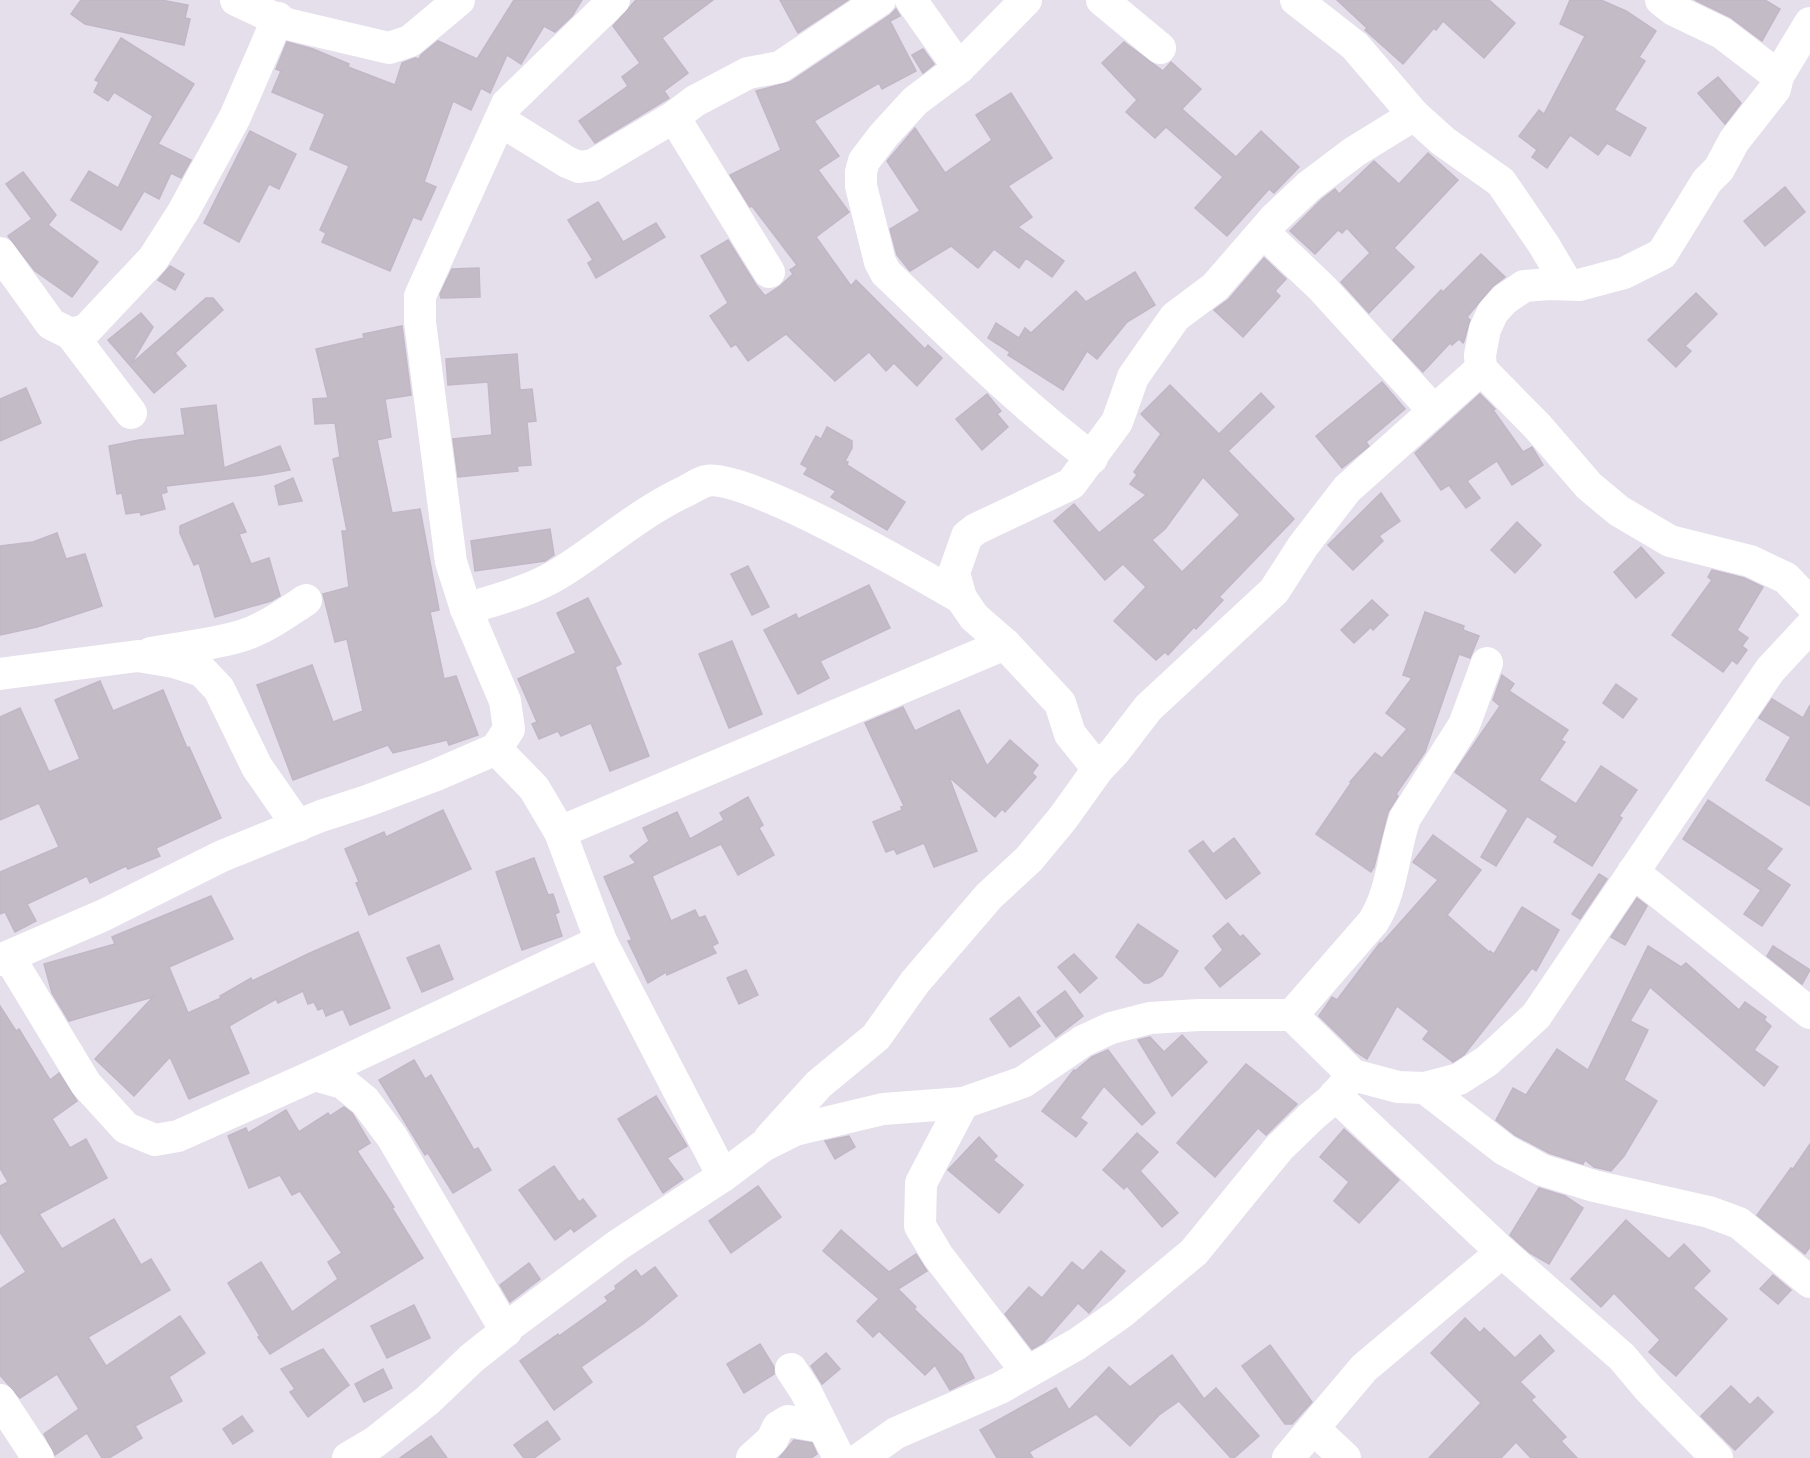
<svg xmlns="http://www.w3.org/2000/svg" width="1810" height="1458" font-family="Poppins,sans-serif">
<rect width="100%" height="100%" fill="#e5deeb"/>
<g fill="#c3bcc7" stroke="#c1b7c6" stroke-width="1.5" fill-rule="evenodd">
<path d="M81,0h80l27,5 -3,13 5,1 -6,26 -99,-21 -14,-10z"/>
<path d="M514,0h68l-10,16 -17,16 -11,-6 -23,38 -14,-9 -17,38 -9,-5 -10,22 -18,-9 -29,81 12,5 -15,33 -8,-3 -23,54 -68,-29 4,-9 -6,-3 29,-64 -39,-17 15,-35 -53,-22 9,-21 -5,-2 11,-27 26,7 36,15 -1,3 47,18 7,-22 13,-5 4,1 2,-4 17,-14 39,18z"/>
<path d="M636,0h77l-51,38 26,35 -24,18 5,7 -74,45 -16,-22 49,-35 -6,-9 18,-14 -27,-37z"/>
<path d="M780,0h68l-50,33z"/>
<path d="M1337,0h152l26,23 -31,35 -41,-37 -7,9 -2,-2 -31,36 -38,-34 2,-2z"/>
<path d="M1570,0h31l25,11 30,20 -17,26 6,4 -31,49 32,18 -16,28 -23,-13 -9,12 -28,-20 -23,33 -15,-11 5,-7 -18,-14 20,-26 5,4 41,-78 -25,-12z"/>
<path d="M1695,0h70l15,9 -18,32 -32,-24z"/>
<path d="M896,9l4,7 -10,5 26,50 -34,18 -3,-6 -65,38 25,35 -21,14 31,42 -33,25 35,49 5,-6 69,69 3,-4 14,13 -25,28 -23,-23 -8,8 -17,-19 -34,29 -49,-47 -38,27 -12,-17 -5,3 -21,-31 18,-13 -27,-47 27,-16 28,45 9,11 14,-9 14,-13 -3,-4 7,-5 -45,-59 -2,1 -20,-32 51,-25 -25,-59 34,-9 100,-67z"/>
<path d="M121,38l73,46 -36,60 33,16 -10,18 -10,-5 -12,26 -15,-8 -23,39 -50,-30 18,-29 29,17 35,-72 -39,-24 -6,9 -14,-9 5,-10 -4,-2z"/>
<path d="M1124,42l39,29 8,-9 30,27 -19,20 54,48 25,-26 38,36 -25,26 -5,-4 -42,47 -32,-28 28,-31 -57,-50 -11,11 -29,-26 11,-12 -35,-37z"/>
<path d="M923,49l11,15 -11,9 -11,-18z"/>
<path d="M1718,77l23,26 -16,21 -27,-31z"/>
<path d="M1011,93l41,65 -44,28 24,31 -14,10 46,34 -12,16 -26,-19 -7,10 -25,-19 -16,19 -27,-22 -41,25 -13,-16 -7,-26 30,-18 -33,-50 28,-33 30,45 47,-33 -16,-25z"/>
<path d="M250,131l46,23 -17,35 -10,-5 -30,58 -35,-19z"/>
<path d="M1428,153l30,27 -64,68 20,19 -45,46 -28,-31 29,-29 -23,-25 -5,5 -4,-3 -23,24 -25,-23 31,-31 14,-11 4,5 35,-33 25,23z"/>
<path d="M23,172l33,43 -8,10 50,37 -26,35 -37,-26 -27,-35 24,-17 -26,-35z"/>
<path d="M1785,187l20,25 -40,34 -21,-25z"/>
<path d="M598,202l25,40 33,-19 9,14 -69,41 -8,-15 5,-3 -25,-40z"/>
<path d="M1481,254l24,23 -13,10 -25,30 3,3 -6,21 -1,2 -4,-4 -7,6 -2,-2 -27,29 -30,-32 48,-50 2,2z"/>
<path d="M1264,258l22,21 -11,12 5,5 -37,41 -29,-27 15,-11z"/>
<path d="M170,266l14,8 -9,16 -17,-10z"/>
<path d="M479,268l1,29 -39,1 -1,-4 12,-25z"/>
<path d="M1135,272l20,33 -28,17 -30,37 -10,-8 -24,39 -55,-35 2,-3 -22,-14 8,-15 23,15 6,-10 6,5 45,-42 10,11z"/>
<path d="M1696,293l21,21 -32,32 6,5 -15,16 -28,-27z"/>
<path d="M206,298h7l10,12 -48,43 11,13 -32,27 -46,-53 33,-27 12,14 -22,37z"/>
<path d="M402,326l9,69 -26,4 6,38 -14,3 15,73 28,-4 19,101 -9,2 14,67 12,-3 22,59 -29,10 -2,-5 -54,13 -5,-8 -95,35 -36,-95 55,-20 21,57 30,-11 -16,-72 -12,3 -12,-48 26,-7 -7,-56h5l-14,-72 7,-2 -5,-34 -20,1 -2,-25 15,-1 -12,-49 48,-11 -1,-4z"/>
<path d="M517,354l3,36 12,-1 4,32 -9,1 4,43 -14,1 1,5 -60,6 -5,-38 39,-4 -4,-53 -40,3 -2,-26z"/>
<path d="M1382,382l23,27 -39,33 3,4 -27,22 -26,-32z"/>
<path d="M1170,385l49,49 42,-41 13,14 -46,44 66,68 -75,78 4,3 -27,29 -2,-2 -26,28 -3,-3 -9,8 -42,-39 32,-34 -23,-23 -18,16 -51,-59 20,-17 25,29 47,-38 -16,-11 7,-9 -3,-3 27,-38 -20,-20zM1203,477l37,38 -58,57 -30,-32 13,-11z"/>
<path d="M26,388l15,35 -41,18v-42z"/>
<path d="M987,394l14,17 -4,3 11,13 -26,23 -26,-31z"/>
<path d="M1480,394l15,15 -2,1 30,42 9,-5 11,18 -31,20 -15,-24 -30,20 13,17 -14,10 -17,-23 -8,5 -26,-37z"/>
<path d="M216,405l8,63 56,-22 10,24 -28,5 -96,11 1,6 -6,2 4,15 -24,6 -1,-3 -14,2 -4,-21 -5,1 -8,-48 30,-6 46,-5 -4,-26z"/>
<path d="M827,427l25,14v7l-7,13 3,1 -1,3 58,37 -18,28 -56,-33 5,-6 -32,-17 4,-6 -7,-4 15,-28 5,3z"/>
<path d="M293,478l9,23 -23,4 -4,-19z"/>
<path d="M1381,493l19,28 -21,15 4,5 -30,29 -25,-25z"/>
<path d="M233,503l13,29 -7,2 12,30 18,-6 11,38 -9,5 -56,16 -16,-54 -5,2 -14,-32v-7z"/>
<path d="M1517,522l24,23 -26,28 -24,-23z"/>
<path d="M550,529l4,26 -9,6 -70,10 -4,-30z"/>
<path d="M57,533l9,26 19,-5 17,52 -65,21 -37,8v-89l33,-4z"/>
<path d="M1641,547l23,26 -28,25 -22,-26z"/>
<path d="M748,566l21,41 -17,8 -21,-41z"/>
<path d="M1712,570l32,8 19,9 -26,43 11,8 -6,8 5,4 -10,14 -5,-4 -9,12 -51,-37 40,-55 -4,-3z"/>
<path d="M869,585l21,43 -70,33 9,17 -31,16 -34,-64 32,-16 2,5z"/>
<path d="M588,598l33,66 -6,3 34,89 -39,15 -19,-48 -30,13 -3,-5 -19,8 -7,-15 5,-2 -19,-43 58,-26 -19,-40z"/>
<path d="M1372,600l16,15 -15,15 -2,-3 -17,16 -13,-13z"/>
<path d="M1425,612l39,14 -1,4 16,6 -9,22 -11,-4 -34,98 -29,42 2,2 -10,16 -14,55 -3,5 -55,-38 35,-51 -1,-1 25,-29 7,5 25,-29 -21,-16 26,-35 -9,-3z"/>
<path d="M732,641l30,73 -33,14 -30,-74z"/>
<path d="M1502,675l12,9 -5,7 59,39 -7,10 4,2 -26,38 37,24 25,-38 36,24 -18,26 3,2 -30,48 -38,-24 4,-6 -31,-20 -31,50 -15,-9 27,-47 -53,-38 45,-66 -7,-6z"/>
<path d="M100,681l13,30 50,-21 24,58 2,-1 32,71 -65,30 4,8 -32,13 -2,-3 -36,17 -3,-7 -60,28 9,17 -21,11 -10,-20 -5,2v-42l59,-25 -20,-44 -39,17v-103l20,-9 29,64 31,-13 -25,-59z"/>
<path d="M1616,684l21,15 -14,19 -20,-15z"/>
<path d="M1772,699l31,19 7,-13v101l-44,-26 25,-43 -32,-19z"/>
<path d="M903,707l12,24 44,-21 28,56 23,-26 28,25 -6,8 4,4 -31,35 -3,-3 -7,8 -46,-40 28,74 -43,16 -10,-24 -27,11 -3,-5 -8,3 -13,-30 29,-12 -1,-3 3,-1 -39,-83z"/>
<path d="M748,797l15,28 -4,3 15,27 -36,20 -17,-31 -69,32 19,45 24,-11 4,8 6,-2 13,27 -6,3 4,7 -49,22 -1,-3 -18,11 -20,-42 4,-1 -28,-63 32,-14 -6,-7 19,-15 -6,-13 34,-16 13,27 34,-19 -4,-7z"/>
<path d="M1708,800l74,49 -16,20 24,16 -28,41 -18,-12 17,-24 -78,-51z"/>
<path d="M443,810l28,59 -102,46 -13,-32 3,-1 -14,-33 39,-17 2,5z"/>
<path d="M1433,835l48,35 -34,45 42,37 1,-1 4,3 28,-47 37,23 -23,41 -4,-3 -68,87 -11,7 -30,-23 6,-8 -32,-25 -30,53 -11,-7 -37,-36 13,-19 5,3 43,-57 1,1 57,-64 -25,-18z"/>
<path d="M1234,838l26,35 -34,26 -37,-48 14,-10 10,13z"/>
<path d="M534,858l14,37 5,-1 6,18 -4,2 7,22 -40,14 -26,-78z"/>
<path d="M1599,874l8,5 -27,40 -8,-5z"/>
<path d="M211,896l22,43 -64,28 19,46 33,-15 -1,-2 31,-18 1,3 58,-28 48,-21 32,76 -40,17 -7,-16 -17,7 -3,-8 -5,2 -4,-8 -6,2 -5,-13 -25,12 -2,-4 -47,27 20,47 -60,26 -19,-42 -36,39 -39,-37 58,-62 -84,24 -17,-28 -8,-29 71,-20 -3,-7z"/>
<path d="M1637,898l10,8 -22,39 -14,-8z"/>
<path d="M1228,923l12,14 3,-2 17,19 -40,33 -15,-19 18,-18 -10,-14z"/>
<path d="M1138,924l40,27 -16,25 -13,7h-5l-28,-26z"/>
<path d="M439,945l14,34 -31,13 -15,-34z"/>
<path d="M1648,946l33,21 5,-4 53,47 6,-8 21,15 -2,3 7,6 -17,24 24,17 -14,19 -114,-99 -20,34 18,9 -24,50 33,21 -33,55 -13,15 -17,-4 -9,-7 -2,4 -34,-11 -34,-18 -19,-15 17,-32 13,7 31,-46 31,21z"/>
<path d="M1773,946l37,24 -8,14 -35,-28z"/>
<path d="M1074,954l23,24 -17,15 -22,-26z"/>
<path d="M746,970l12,25 -19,9 -12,-26z"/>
<path d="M1065,991l18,25 -27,21 -19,-25z"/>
<path d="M1019,997l21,29 -30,21 -20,-28z"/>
<path d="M0,1006l16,25 3,-2 31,51 9,-7 18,28 -25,18 18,29 16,-9 21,39 -68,36 23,35 52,-30 27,46 10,-6 19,31 -82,47 18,29 74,-50 25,37 -36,24 13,24 -47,25 7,12 -33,20h-7l-15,-25 -32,22 -11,-21 35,-25 -22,-35 -37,24 -20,-23v-86l26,-17 -26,-40v-46l8,-4 -8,-14z"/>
<path d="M1182,1035l25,27 -35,34 -34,-56 12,-3 14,15z"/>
<path d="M1108,1050l47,63 -13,12 -38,-39 -24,32 7,5 -11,14 -34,-26 32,-41 1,1 17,-14z"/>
<path d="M414,1060l11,19 6,-4 43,75 4,-2 13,22 -38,23 -25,-40 -3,2 -46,-75z"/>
<path d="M1246,1064l51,40 -31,31 -8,-7 -43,49 -38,-34z"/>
<path d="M656,1096l31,50 -20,12 16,21 -20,14 -45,-74z"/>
<path d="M344,1107l8,6 18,30 -13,8 37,56 -2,1 31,50 -153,96 -12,-17 2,-1 -32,-53 33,-21 31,50 46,-33 -10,-17 14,-9 -42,-62 -8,4 -12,-20 -31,13 -21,-52 18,-8 2,5 38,-23 13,22 29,-19 2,3z"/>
<path d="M1344,1129l55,51 -40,43 -25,-22 15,-19 -29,-25z"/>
<path d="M1137,1133l21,19 -18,19 38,42 -16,14 -35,-41 -3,3 -21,-19z"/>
<path d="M849,1136l6,11 -20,12 -10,-18z"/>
<path d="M979,1137l18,19 -4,4 30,25 -24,28 -51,-43z"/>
<path d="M1810,1144v103l-5,7 -48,-39 34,-47 2,1z"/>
<path d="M554,1166l25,36 4,-3 13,17 -22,16 -3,-4 -16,12 -36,-50z"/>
<path d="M758,1186l23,31 -50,36 -22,-32z"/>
<path d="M1539,1188l26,8 18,12 -34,56 -19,-11 -20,-18z"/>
<path d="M1626,1220l43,39 15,-15 26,27 -17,17 34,31 -51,57 -27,-24 11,-12 -46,-47 -13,14 -30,-28z"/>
<path d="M841,1230l48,42 27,-18 11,17 -29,18 18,18 -2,2 48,46 12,23 -24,12 -15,-25 -10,10 -46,-44 -6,6 -16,-16 22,-22 -56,-48z"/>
<path d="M1101,1251l24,20 -36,42 -11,-10 -35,40 -11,6 -27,-35 24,-27 13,11 30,-36 11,9z"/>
<path d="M529,1263l11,16 -30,23 -10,-17z"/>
<path d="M655,1267l22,29 -34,28 -62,43 11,15 -38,28 -34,-49 38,-27 1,2 49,-35 -3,-4 11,-8 -1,-3 21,-16 5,7z"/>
<path d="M1773,1275l18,15 -13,14 -18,-15z"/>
<path d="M414,1305l16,33 -43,20 -16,-32z"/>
<path d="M1465,1318l15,15 4,-5 31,30 25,-23 14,16 -34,31 15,15 -4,3 35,37 -5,4 16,17h-46l-15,-16 -15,16h-72l52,-55 -50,-50z"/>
<path d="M760,1344l14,23v7l-30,19 -17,-29z"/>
<path d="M1270,1345l42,57 -20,22h-7l-43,-58z"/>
<path d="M323,1349l26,36 -41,32 -18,-25 5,-3 -14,-20z"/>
<path d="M826,1353l14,16 -18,15 -11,-18z"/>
<path d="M1172,1355l32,44 12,-11 43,48 -25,22h-3l-52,-57 -20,14 -29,31 -34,-32 -67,38 4,6h-36l-17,-28 76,-42 13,22 40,-43 21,20z"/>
<path d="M383,1369l9,19 -28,14 -9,-18z"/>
<path d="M1731,1386l19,19 8,-8 15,15 -38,38 -34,-34z"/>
<path d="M242,1416l11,15 -20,13 -10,-15z"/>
<path d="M547,1421l13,18 -26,19h-10l-10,-13z"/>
<path d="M431,1436l16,22h-47z"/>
<path d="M794,1440l18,3 5,11 -6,4h-32z"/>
</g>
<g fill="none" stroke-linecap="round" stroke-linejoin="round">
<g stroke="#fff" stroke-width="32">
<path d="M236,0l51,24 102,24 21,-7 49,-41"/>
<path d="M911,0l48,68"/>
<path d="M1026,0l-67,68 -44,33 -32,35 -19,25 -3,11v14l19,76 6,11c66,63 133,130 206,185"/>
<path d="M1102,0l58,48"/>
<path d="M1661,0l13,10 48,23 56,43 -3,13 -41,52 -15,28 -12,12 -45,73 -38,19 -45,12 -30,-1 -25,2 -19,13 -12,13 -8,17 -5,26 1,14 57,58 51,59 30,25 51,30 80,20 36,17 24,25"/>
<path d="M1778,76l32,-53"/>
<path d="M1414,115l29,26 58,41 43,63 23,39"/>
<path d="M674,117l95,155"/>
<path d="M501,121l66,41 12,5 14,-2 81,-48 21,-16 53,-28 32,-6 100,-67"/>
<path d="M1263,232l59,56 112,123"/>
<path d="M0,253l51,71 20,10 60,79"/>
<path d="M71,334l15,-4 67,-71 30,-47 52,-95 43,-99"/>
<path d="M466,609c32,-10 65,-18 94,-36 42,-26 80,-61 126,-82 6,-3 13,-8 20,-10 39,-9 214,93 255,117"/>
<path d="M151,653c30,-6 63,-8 93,-18 22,-7 42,-22 62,-35"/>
<path d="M0,674l138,-18 36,6 28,9 17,18 38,78 41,59"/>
<path d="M496,749l38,39 26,44 41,109 122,235"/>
<path d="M1098,769l-28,-35 -10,-31 -55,-59 -31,-27 -13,-19 -7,-25 13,-37 9,-7 95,-45 46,-62 16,-45 42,-60 40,-30 59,-68 35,-33 45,-34 60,-37 -59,-69 -59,-46"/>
<path d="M560,832l445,-188"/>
<path d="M1633,872l177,141"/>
<path d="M9,957l77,127 40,44 29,12 23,-4 137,-61 286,-134"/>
<path d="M0,960l104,-45 118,-59 99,-40 46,-15 69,-26 60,-26 13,-20 -4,-28 -39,-92 -15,-47 -31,-240v-26l87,-192 107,-104"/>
<path d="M1292,1015l81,-93c20,-31 20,-70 32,-104l59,-93 23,-62"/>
<path d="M315,1075l28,8 22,18 27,36 114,194"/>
<path d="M1425,1088l80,62 37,20 52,16 115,26 30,11 71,59"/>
<path d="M1335,1095l167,157 120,105 27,32 68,69"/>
<path d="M963,1103l-42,80 -1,43 18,30 89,116"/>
<path d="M770,1138l49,-54 57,-47 39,-55 74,-86 40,-37 34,-41 35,-49 17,-18 33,-43 126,-117 29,-45 44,-57 134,-120"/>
<path d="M791,1369l15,23 33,66"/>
<path d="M0,1400l38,58"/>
<path d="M1314,1429l31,29"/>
<path d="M348,1458l27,-16 53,-42 44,-42 34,-27 -1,-2 113,-84 105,-69 40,-30 32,-16 88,-21 80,-6 60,-21 60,-41 28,-13 39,-10 49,-3h93l61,60 45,12 27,1 34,-9 28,-18 49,-45 234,-346 40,-43"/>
<path d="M752,1458l20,-18 6,-13 10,-6 35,6"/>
<path d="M861,1458l35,-25 104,-45 77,-44 44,-31 73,-61 85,-104 33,-32 19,-16 22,-25"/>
<path d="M1288,1458l76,-90 138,-116"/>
</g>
</g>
</svg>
